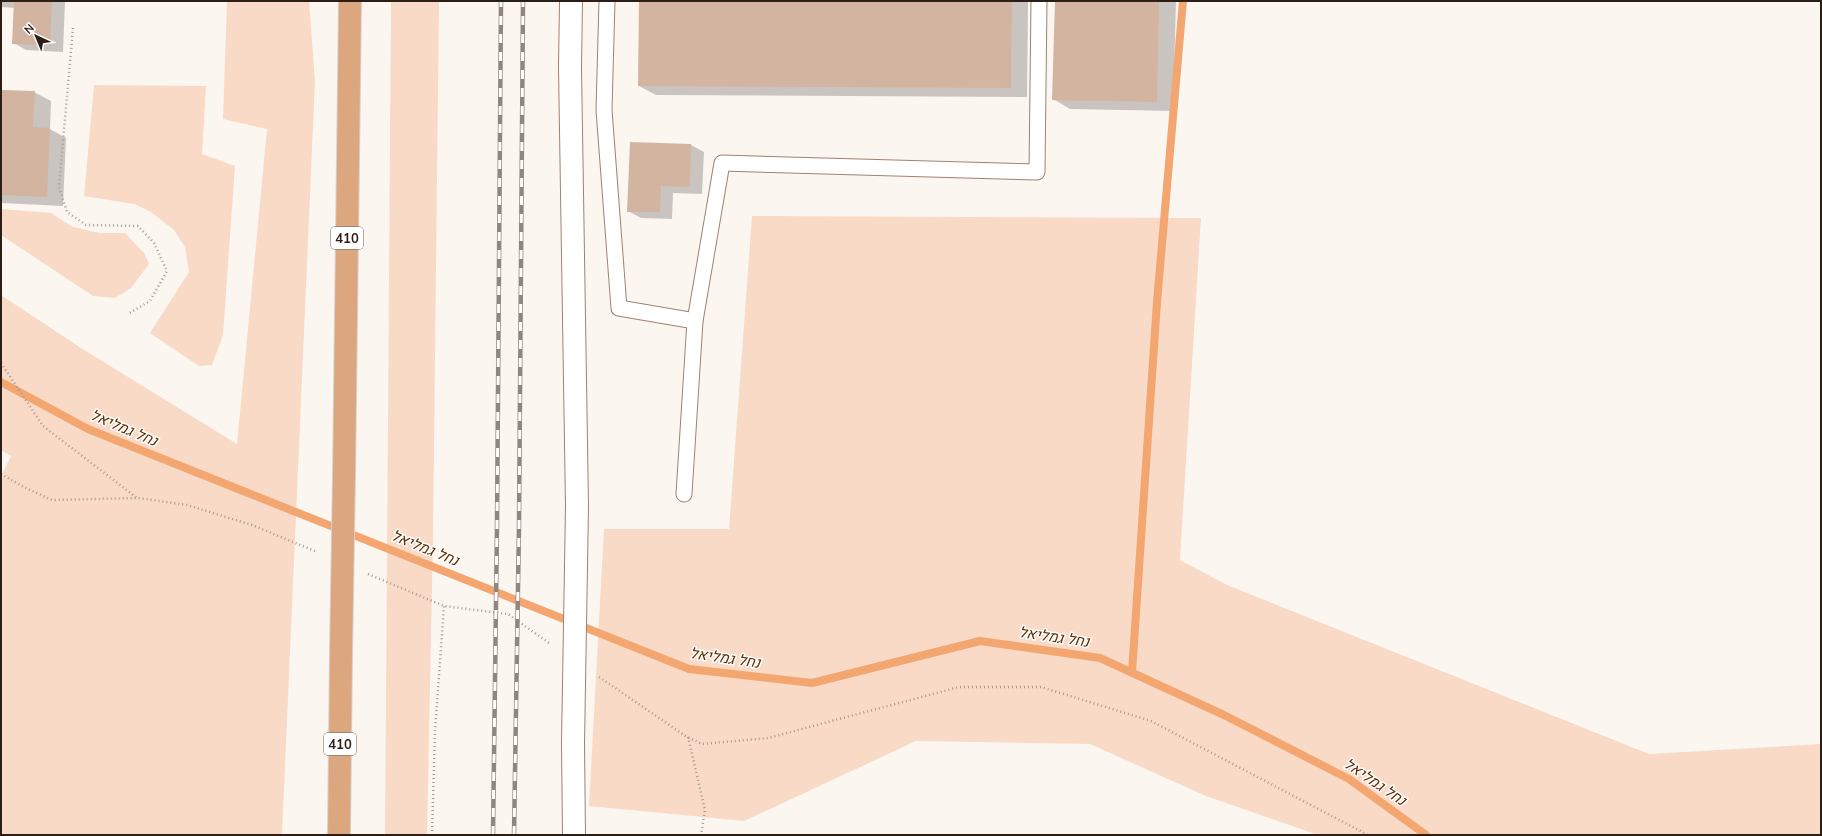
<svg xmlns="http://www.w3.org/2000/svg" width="1822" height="836" font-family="Mulish,Heebo,sans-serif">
<rect width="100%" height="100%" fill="#fcf6f1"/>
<g fill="#f9dac6">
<path d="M227,1h82l6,80 -33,754h-281v-359l10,-20 -10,-6v-155l80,53 156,96 30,-315 -44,-10z"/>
<path d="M391,1h48l-6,536 -6,298h-42z"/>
<path d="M94,85l112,1 -4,68 33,12 -12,169 -11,30 -13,1 -49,-33 39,-61 -4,-25 -11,-17 -23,-18 -17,-8 -50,-8z"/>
<path d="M1,209l50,4 22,14 26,6h26l19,20 5,11 -18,24 -16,10 -22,-2 -92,-61z"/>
<path d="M752,216l449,2 -21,342 47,25 422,169 172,-10v91h-503l-112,-39 -116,-52 -174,-3 -172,80 -155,-15 15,-277h125z"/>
</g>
<g fill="#0003">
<path d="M1,1h64l-2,51 -37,-2 -12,-7 1,-35 -14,-1z"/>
<path d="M640,1h388l-1,96 -371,-2 -17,-9z"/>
<path d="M1056,1h120l-3,110 -103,-2 -17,-10z"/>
<path d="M1,91l33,1 17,9 -1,28 16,9 -3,68 -62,-3z"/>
<path d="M631,143l60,2 13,7 -2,42 -29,-1 -1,26 -31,-1 -13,-7z"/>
</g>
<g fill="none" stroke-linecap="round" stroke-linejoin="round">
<g stroke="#f4a670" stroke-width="8">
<path d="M1,382l87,47 601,240 123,14 168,-42 120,17 124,57 125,64 77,56"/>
<path d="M1132,672l25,-370 26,-301"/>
</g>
</g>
<g fill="#d3b4a0">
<path d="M14,1h38l-2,44 -38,-1z"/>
<path d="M639,1h373l-1,87 -373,-2z"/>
<path d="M1055,1h104l-2,101 -105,-2z"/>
<path d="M1,90l34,1 -2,36 17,1 -3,69 -46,-2z"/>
<path d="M630,142l61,2 -1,43 -29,-1 -1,26h-33z"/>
</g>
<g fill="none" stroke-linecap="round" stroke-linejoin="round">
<defs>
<g id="service">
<path d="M607,1l-3,109 15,198 76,13"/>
<path d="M684,494l11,-173 27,-158 315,9 2,-171"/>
</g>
<g id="minor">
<path d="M571,1l-1,66 7,439"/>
<path d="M573,744l1,91"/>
</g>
<g id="primary">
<path d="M344,475l6,-474"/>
<path d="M339,835l2,-182"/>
</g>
</defs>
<use href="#service" stroke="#9f826f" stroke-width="17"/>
<use href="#minor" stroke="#9f826f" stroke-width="24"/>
<use href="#primary" stroke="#d4d2d1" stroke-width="24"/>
<g stroke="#a39a94" stroke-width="2.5" stroke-dasharray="1 3" stroke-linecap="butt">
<path d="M73,28l-14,159 8,25 19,13 52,1 16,17 13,28 -17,30 -22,13"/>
<path d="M1,363l42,63 94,72"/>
<path d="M1,474l23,13 28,13 86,-2 49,7 65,20 65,27"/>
<path d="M368,574l76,32 64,8 41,29"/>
<path d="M599,677l88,60 15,7 66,-6 191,-51h82l110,34 217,114"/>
<path d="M688,737l17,73 -4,25"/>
<path d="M432,835l3,-104 9,-125"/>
</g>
<use href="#service" stroke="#fff" stroke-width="15"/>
<use href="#minor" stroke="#fff" stroke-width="22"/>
<use href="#primary" stroke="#dca77e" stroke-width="22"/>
<defs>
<g id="rail">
<path d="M493,835l4,-309 4,-525"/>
<path d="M514,835l5,-309 4,-525"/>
</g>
</defs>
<use href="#rail" stroke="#8f8680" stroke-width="4.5"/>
<use href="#rail" stroke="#fff" stroke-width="3" stroke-dasharray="9" stroke-linecap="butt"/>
<defs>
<path id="minor-bridge" d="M573,744l4,-238"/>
<path id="primary-bridge" d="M341,653l3,-178"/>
</defs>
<use href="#minor-bridge" stroke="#9f826f" stroke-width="24" stroke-linecap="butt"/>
<use href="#primary-bridge" stroke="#d4d2d1" stroke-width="24" stroke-linecap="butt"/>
<use href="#minor-bridge" stroke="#fff" stroke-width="22"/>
<use href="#primary-bridge" stroke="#dca77e" stroke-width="22"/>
</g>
<g text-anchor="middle" stroke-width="3" stroke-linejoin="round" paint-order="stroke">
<g fill="#fff" stroke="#6a625d" stroke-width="1">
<rect x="331" y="227" width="32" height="22" rx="3"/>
<rect x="324" y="733" width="32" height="22" rx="3"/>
</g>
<g font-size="13" font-weight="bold" fill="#2a1e17">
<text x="347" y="243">410</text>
<text x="340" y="749">410</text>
</g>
<g font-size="15" font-style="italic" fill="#5f2e03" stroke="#fff">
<text transform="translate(124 428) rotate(23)" y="5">נחל גמליאל</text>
<text transform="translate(425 548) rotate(22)" y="5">נחל גמליאל</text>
<text transform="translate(1054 637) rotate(8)" y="5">נחל גמליאל</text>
<text transform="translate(725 658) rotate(8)" y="5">נחל גמליאל</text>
<text transform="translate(1375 782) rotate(34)" y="5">נחל גמליאל</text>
</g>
</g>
<rect width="1822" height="836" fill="none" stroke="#2a1e17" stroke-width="4"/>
<g transform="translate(36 36) rotate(316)" stroke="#ffffff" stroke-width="3" paint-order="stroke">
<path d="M0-3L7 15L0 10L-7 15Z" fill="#2a1e17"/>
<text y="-6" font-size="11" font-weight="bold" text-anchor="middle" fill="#2a1e17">N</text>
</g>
</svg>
